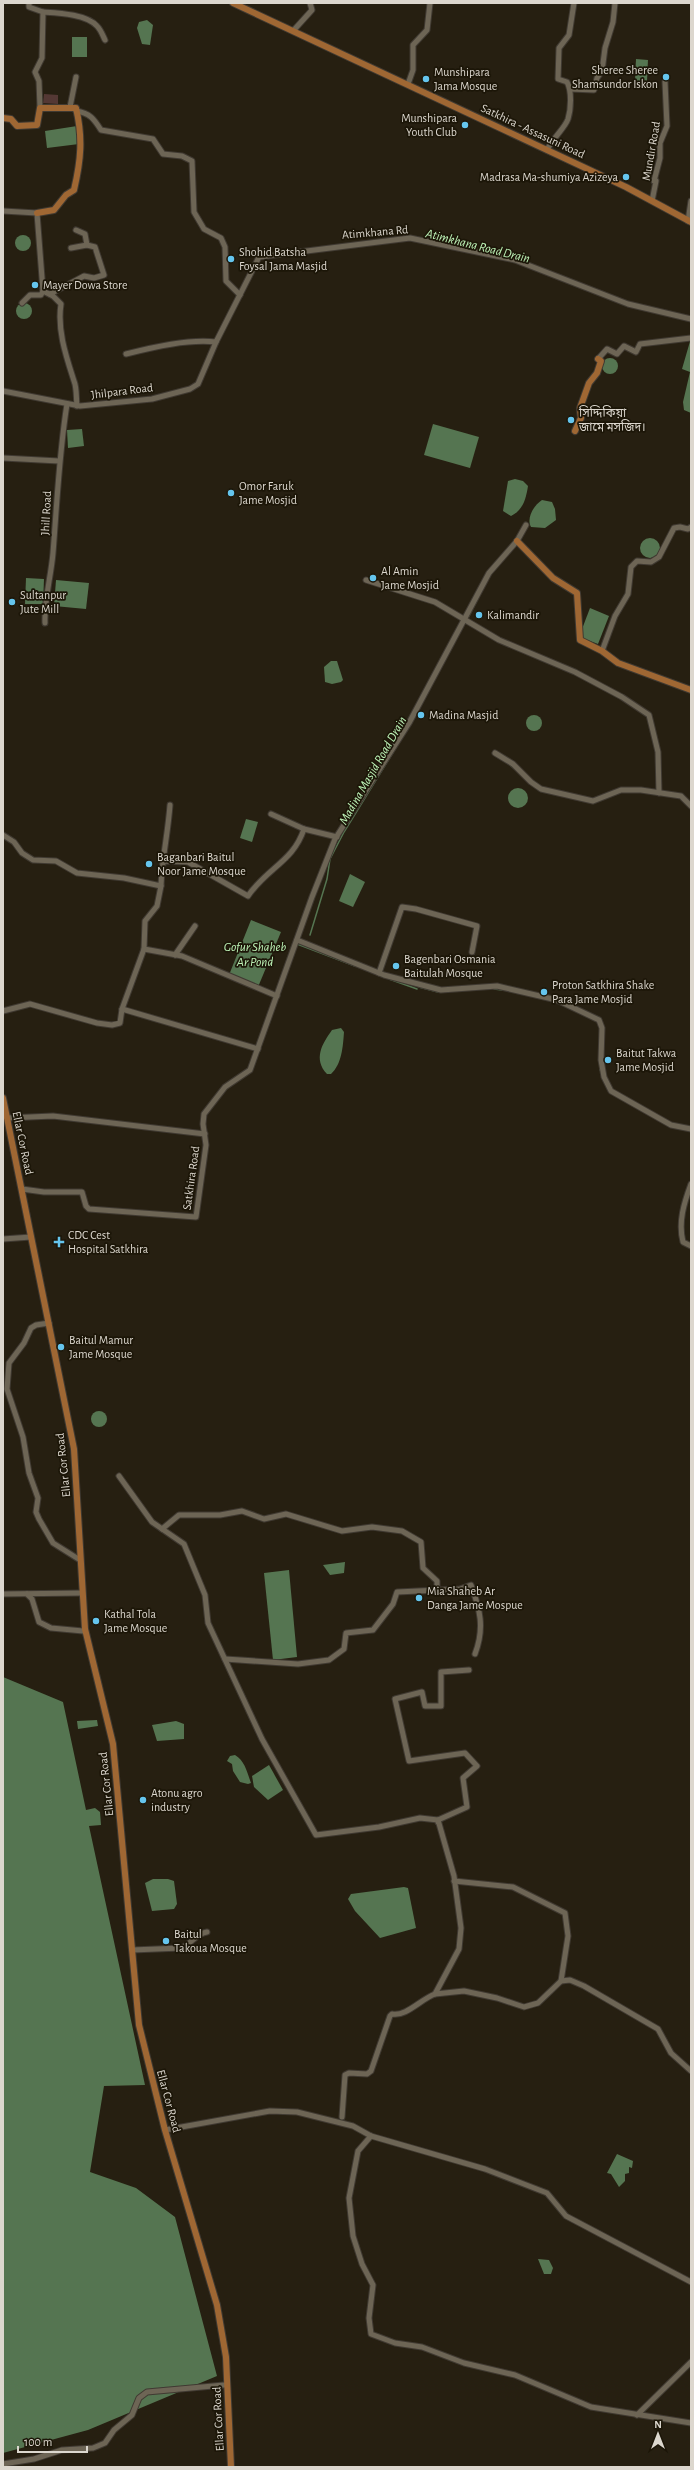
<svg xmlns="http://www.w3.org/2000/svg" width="694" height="2470" font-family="'Alegreya Sans','Noto Sans Bengali',sans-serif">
<rect width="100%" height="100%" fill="#261f11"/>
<path fill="#543834" d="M44,94l14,1v9l-15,-1z"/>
<g fill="#557551">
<path d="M147,20l6,5 -3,20 -8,-1 -5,-16 2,-6z"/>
<rect x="72" y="37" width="15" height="20"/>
<path d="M636,59l12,1 -1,21h-12z"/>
<path d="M77,126l2,18 -32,4 -2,-17z"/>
<circle cx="23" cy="243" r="8"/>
<circle cx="24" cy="311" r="8"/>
<path d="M691,338v75l-7,-3 -1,-8 7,-30 -8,-3z"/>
<circle cx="610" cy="366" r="8"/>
<path d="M433,424l46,13 -9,31 -46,-13z"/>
<path d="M82,429l2,17 -16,2 -1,-18z"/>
<path d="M515,479l8,2 5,5c-2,13 -5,24 -17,30l-8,-5 5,-30z"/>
<path d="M542,500l10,2 3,7 1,11 -11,8 -14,-1c-5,-9 3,-22 11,-27z"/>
<circle cx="650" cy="548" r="10"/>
<path d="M26,578l18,1 -1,25h-18z"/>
<path d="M56,580l33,3 -3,26 -32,-3z"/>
<path d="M590,608l19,8 -11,28 -19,-7z"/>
<path d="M331,661h6l6,19 -2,2 -9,2 -7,-2 -1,-15z"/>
<circle cx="534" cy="723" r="8"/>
<circle cx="518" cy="798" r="10"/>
<path d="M246,819l12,3 -6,20 -12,-4z"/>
<path d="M350,874l15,8 -12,25 -14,-6z"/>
<path d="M251,920l30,12 -23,55 -29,-12z"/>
<path d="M341,1028l3,4c-1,14 -2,32 -13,42h-4c-14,-15 -5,-30 5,-44z"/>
<circle cx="99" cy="1419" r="8"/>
<path d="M345,1562l-1,11 -14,2 -7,-10z"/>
<path d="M289,1570l8,87 -24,3 -9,-87z"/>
<path d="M3,1677l60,25 23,108 9,-2 5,4 1,13 -12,1 56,259 -41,1 -14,86 46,16 39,29 42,159 -129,54 -85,23z"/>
<path d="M97,1720l1,6 -20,3 -1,-8z"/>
<path d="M176,1721l8,3v15l-27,2 -5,-16z"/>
<path d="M235,1755c10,6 12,17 16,28l-3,1 -8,-2 -7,-11 -1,-7 -5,-3 3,-5z"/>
<path d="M269,1765l14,25 -15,10 -14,-13 -2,-11z"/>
<path d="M153,1879h15l6,2 3,23 -3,5 -22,2 -7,-28z"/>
<path d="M404,1887l4,1 8,40 -36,10 -25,-27 -7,-12 3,-5z"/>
<path d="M617,2154l16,7 -1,7 -3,-1v6l-4,1v7l-6,6 -8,-13 -4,-1z"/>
<path d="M538,2259l11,1 4,8 -2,6h-7z"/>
</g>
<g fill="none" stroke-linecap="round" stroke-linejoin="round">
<g stroke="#557551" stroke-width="1.5">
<path d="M468,618l10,-20"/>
<path d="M510,765l7,6"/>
<path d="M522,776l19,15"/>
<path d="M310,935l17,-56 3,-20 14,-27 53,-86"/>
<path d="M297,944l58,22"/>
<path d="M389,979l28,10"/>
<path d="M419,987l19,5"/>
<path d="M494,989l8,1"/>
<path d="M599,1053l1,17"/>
</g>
<defs>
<g id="minor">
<path d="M29,3v4l14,5 -1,46 -7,14 4,9 1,27"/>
<path d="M43,12c15,1 43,2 54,14 4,4 6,10 8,14"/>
<path d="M293,31l19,-21 -2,-7"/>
<path d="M408,84l5,-14v-25l14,-15 3,-27"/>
<path d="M571,89l23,1 3,-12 5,-7 3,-23 8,-26 2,-19"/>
<path d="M70,107l6,-30"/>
<path d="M76,111c14,2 18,8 25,19l52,9 10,15 19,2 10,5 2,51 10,17 17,9 4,9 1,34 14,14"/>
<path d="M547,150c5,-11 18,-22 21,-31 3,-10 4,-28 -1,-37l-9,-3 1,-31 10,-13 5,-32"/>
<path d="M652,201l4,-20h-2l6,-23v-15l7,-17 -2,-44"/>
<path d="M3,211l34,2 6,78 10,5 8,8c-4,26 5,52 13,77 3,7 2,17 3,25"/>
<path d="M688,221l3,-20"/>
<path d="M76,230l9,4 2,11"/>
<path d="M50,294l34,-18 10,2 10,-3 -9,-28 -8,-2 -16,3"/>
<path d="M22,303l8,-8h11l2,-4"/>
<path d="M126,354c28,-7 62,-15 90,-12l43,-85 151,-19 105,22 113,44 63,15"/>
<path d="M598,359l9,-10 10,5 7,-8 12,6 4,-8 51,-6"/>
<path d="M3,391l77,15 72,-7 38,-10 8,-5 18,-42"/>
<path d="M3,458l56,3"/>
<path d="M366,580l69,22 64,38 76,32 47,25 27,18 9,37 1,41"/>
<path d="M45,623c-1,-23 6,-46 8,-70 4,-50 6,-99 14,-149"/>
<path d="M602,651l13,-35 13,-22 3,-27 6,-6 14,1 8,-5 15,-29 6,-1 8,2 3,-2"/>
<path d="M495,753l18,11 18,18 10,7 52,12 28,-11h20l40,6 10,10"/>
<path d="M304,829l33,8"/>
<path d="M3,835l11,7 8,11 11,7 23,1 21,12 47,5 37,8c1,-27 7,-53 9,-81"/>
<path d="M162,861l26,1 60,34c20,-29 45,-34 56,-67l-33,-15"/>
<path d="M161,886l-4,20 -12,15 -1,28 38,7 95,40"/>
<path d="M297,940l87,35 57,15 56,-4 60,14 42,20 3,8 -1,32 3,17 7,14 60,34 20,4"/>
<path d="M175,955l20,-29"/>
<path d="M379,973l23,-66 14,2 61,17 -5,26"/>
<path d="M122,1009l136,40"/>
<path d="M3,1011l27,-7 67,19 15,2 8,-2 2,-14 22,-60"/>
<path d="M7,1118l46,-2 152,18"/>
<path d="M691,1184c-7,19 -13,38 -8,58l8,4"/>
<path d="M22,1189l22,3h38l4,14 3,3 107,8 10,-72 -3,-21 1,-10 21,-27 25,-17 62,-173 23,-58 74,-116 80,-150 28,-32 9,-16"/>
<path d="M3,1239l28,-2"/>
<path d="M49,1323l-13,2 -5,3 -7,15 -15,20 -2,26 16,48 6,36 9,25 -2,14 3,7 14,24 27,17"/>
<path d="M119,1476l33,46 32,22 21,51 3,28 54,116 54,96 63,-8 41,-9 18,2 16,56 7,52 -2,21 -24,45c-14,5 -29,23 -43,20l-2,2 -19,55 -4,3 -18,-1 -4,2 -3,42"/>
<path d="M162,1529l17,-14h41l22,-4 22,8 22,-5 56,17 30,-4 30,4 19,11 2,26 14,13v8"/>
<path d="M3,1594l79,-1"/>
<path d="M27,1594l5,5 7,23 12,6 32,3"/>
<path d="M225,1659l73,5 31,-4 15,-11 2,-16 27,-3 20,-26 4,-12 63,-3 11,-4c9,24 14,43 4,69"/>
<path d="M438,1822v-2l29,-13 -4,-29 14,-12 -12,-13 -56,8 -14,-62 27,-7 3,14h16v-34l28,-2"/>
<path d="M454,1881l59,6 52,26 3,23 -7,45"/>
<path d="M132,1950l49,-2c11,-4 14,-14 26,-16"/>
<path d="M435,1994l29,-3 33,7 27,9 14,-4 23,-22 9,-1 14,6 74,43 13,24 20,18"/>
<path d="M165,2130l105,-19 27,1 56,14 18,10 114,33 62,24 19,23 125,66"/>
<path d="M371,2136l-13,15 -9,47 4,38 9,28 11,21 -4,33 2,16 24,9 27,4 42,16 51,12 76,32 100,16"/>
<path d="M637,2415l54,-53"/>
<path d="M3,2464l31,-5 28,-9 31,-2 12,-5 9,-13 18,-15 7,-17 8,-6 77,-7"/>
</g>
<g id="major">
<path d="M233,3l393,184 65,35"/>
<path d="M3,118l8,1 6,7 20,-1 3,-17h36c7,30 5,52 -2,82l-8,5 -12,15 -17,3"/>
<path d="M575,431l6,-13 -1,-10 9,-25 8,-10 4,-12 -3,-2"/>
<path d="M517,541l36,37 24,15 3,47 22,11 16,12 73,27"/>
<path d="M3,1098l71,351 11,180 28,115 26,281 26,105 52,175 9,52 5,110"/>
</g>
</defs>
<use href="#minor" stroke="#403a32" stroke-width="7"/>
<use href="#major" stroke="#403a32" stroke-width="8"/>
<use href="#minor" stroke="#6d6555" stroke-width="5"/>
<use href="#major" stroke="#9f6733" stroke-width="6"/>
</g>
<g fill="#65c5ee" stroke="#1c1608" stroke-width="1.5">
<circle cx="666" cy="77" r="4"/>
<circle cx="426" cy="79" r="4"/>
<circle cx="465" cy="125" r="4"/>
<circle cx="626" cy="177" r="4"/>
<circle cx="231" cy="259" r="4"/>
<circle cx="35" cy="285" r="4"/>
<circle cx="571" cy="420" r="4"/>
<circle cx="231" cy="493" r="4"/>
<circle cx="373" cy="578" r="4"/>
<circle cx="12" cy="602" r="4"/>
<circle cx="479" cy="615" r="4"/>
<circle cx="421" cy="715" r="4"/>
<circle cx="149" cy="864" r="4"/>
<circle cx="396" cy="966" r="4"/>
<circle cx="544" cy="992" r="4"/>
<circle cx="608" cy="1060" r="4"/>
<path d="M57 1236h4v4h4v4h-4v4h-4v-4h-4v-4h4z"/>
<circle cx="61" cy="1347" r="4"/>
<circle cx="419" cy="1598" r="4"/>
<circle cx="96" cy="1621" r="4"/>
<circle cx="143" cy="1800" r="4"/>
<circle cx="166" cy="1941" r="4"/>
</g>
<g text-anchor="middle" stroke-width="3.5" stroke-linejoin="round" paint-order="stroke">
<g font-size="12" fill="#dcd7ce" stroke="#1c1608" text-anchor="start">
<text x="658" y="74" text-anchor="end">Sheree Sheree<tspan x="658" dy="14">Shamsundor Iskon</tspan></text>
<text x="434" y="76">Munshipara<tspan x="434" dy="14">Jama Mosque</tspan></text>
<text x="457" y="122" text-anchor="end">Munshipara<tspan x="457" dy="14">Youth Club</tspan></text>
<text x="618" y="181" text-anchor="end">Madrasa Ma-shumiya Azizeya</text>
<text x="239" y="256">Shohid Batsha<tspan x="239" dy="14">Foysal Jama Masjid</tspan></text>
<text x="43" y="289">Mayer Dowa Store</text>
<text x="579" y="417">সিদ্দিকিয়া<tspan x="579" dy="14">জামে মসজিদ।</tspan></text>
<text x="239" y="490">Omor Faruk<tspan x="239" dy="14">Jame Mosjid</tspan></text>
<text x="381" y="575">Al Amin<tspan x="381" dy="14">Jame Mosjid</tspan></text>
<text x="20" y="599">Sultanpur<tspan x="20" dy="14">Jute Mill</tspan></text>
<text x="487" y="619">Kalimandir</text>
<text x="429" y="719">Madina Masjid</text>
<text x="157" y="861">Baganbari Baitul<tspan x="157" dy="14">Noor Jame Mosque</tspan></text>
<text x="404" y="963">Bagenbari Osmania<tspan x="404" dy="14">Baitulah Mosque</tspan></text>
<text x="552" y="989">Proton Satkhira Shake<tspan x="552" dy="14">Para Jame Mosjid</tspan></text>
<text x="616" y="1057">Baitut Takwa<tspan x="616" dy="14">Jame Mosjid</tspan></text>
<text x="68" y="1239">CDC Cest<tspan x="68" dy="14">Hospital Satkhira</tspan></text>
<text x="69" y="1344">Baitul Mamur<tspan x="69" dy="14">Jame Mosque</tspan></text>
<text x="427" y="1595">Mia Shaheb Ar<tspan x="427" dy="14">Danga Jame Mospue</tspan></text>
<text x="104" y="1618">Kathal Tola<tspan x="104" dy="14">Jame Mosque</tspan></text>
<text x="151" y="1797">Atonu agro<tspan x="151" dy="14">industry</tspan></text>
<text x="174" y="1938">Baitul<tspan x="174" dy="14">Takoua Mosque</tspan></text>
</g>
<g font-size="12" fill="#dcd7ce" stroke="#1c1608">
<text transform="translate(533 131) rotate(25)" y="4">Satkhira - Assasuni Road</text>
<text transform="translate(651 151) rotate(-80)" y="4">Mundir Road</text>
<text transform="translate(375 232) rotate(-5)" y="4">Atimkhana Rd</text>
<text transform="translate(122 391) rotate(-7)" y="4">Jhilpara Road</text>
<text transform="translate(46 513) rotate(-87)" y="4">Jhill Road</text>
<text transform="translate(23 1143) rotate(78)" y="4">Ellar Cor Road</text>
<text transform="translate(191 1178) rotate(-82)" y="4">Satkhira Road</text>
<text transform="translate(63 1465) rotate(-96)" y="4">Ellar Cor Road</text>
<text transform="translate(106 1784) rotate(-96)" y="4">Ellar Cor Road</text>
<text transform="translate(169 2101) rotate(75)" y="4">Ellar Cor Road</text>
<text transform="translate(218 2419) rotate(-93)" y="4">Ellar Cor Road</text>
</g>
<g font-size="13" font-style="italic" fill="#bef4b8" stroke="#1c1608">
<text transform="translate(478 245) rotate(14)" y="5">Atimkhana Road Drain</text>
<text transform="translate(372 770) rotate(-60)" y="5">Madina Masjid Road Drain</text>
<text x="255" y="951">Gofur Shaheb<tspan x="255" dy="15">Ar Pond</tspan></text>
</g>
</g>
<rect width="694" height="2470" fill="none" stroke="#dcd7ce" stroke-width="8"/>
<g transform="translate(658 2434)" stroke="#1c1608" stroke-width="3" paint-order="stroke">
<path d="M0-3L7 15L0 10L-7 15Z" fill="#dcd7ce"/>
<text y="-6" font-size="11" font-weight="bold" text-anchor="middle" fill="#dcd7ce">N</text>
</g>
<path d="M18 2446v6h69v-6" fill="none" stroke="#dcd7ce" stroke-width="2"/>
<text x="24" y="2446" font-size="12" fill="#dcd7ce" stroke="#1c1608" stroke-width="3" paint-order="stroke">100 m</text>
</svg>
